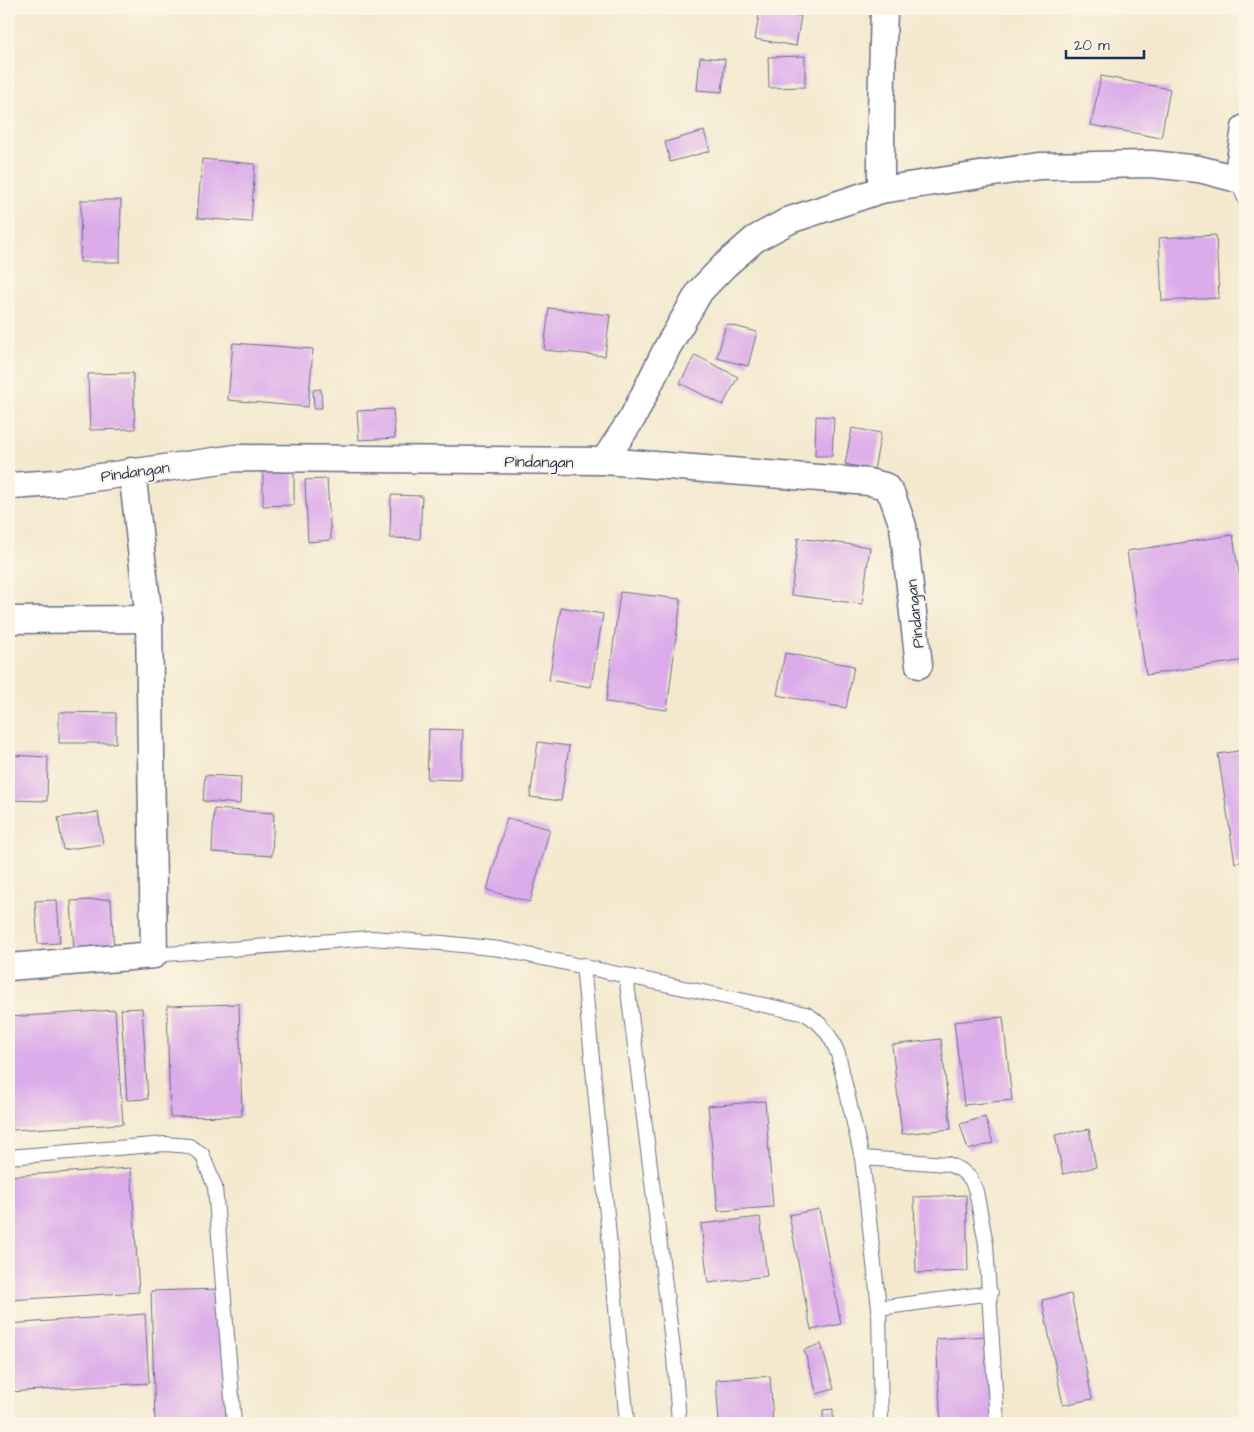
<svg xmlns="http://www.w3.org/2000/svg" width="1254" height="1432" font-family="'Architects Daughter',sans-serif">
<rect width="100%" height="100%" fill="#fcf5e5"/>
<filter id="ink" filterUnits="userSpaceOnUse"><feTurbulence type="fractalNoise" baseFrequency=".02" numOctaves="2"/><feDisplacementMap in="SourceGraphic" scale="10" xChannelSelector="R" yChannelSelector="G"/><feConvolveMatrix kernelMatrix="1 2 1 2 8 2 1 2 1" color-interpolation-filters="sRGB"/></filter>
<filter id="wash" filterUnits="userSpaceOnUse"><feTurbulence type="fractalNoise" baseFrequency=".0096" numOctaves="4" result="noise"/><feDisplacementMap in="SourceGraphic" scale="20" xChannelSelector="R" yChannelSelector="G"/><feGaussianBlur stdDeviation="1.12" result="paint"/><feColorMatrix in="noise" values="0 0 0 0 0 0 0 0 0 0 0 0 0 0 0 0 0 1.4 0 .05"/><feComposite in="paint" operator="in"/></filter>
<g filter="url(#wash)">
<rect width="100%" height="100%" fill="#f4e9cf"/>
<g id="blocks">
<g fill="#dbabea">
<path d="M760,9l41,7 -5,30 -41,-7z"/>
<path d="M805,56v31l-36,1 -1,-31z"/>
<path d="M700,57l25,2 -3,33 -25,-2z"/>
<path d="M1101,76l69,13 -9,49 -70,-13z"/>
<path d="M704,131l6,20 -40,11 -5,-20z"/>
<path d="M202,159l53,5 -4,58 -54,-4z"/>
<path d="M81,200h40l-1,62h-40z"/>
<path d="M1216,235l3,63 -57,3 -3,-63z"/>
<path d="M549,308l61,7 -5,41 -61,-6z"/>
<path d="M726,324l31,8 -9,34 -31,-8z"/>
<path d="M233,343l80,6 -5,58 -80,-7z"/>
<path d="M695,355l43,22 -15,28 -43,-22z"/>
<path d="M133,373l2,56 -45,1 -2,-56z"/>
<path d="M321,389l1,19 -8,1 -1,-19z"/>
<path d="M393,409l2,29 -36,2 -2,-29z"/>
<path d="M816,416l18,1 -2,39h-17z"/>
<path d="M852,428l29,5 -7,37 -29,-6z"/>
<path d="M263,470h31v35l-31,1z"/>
<path d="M327,479l4,61 -23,2 -3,-62z"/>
<path d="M391,495l31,1 -2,43 -30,-1z"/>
<path d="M1233,535l12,77v48l-99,15 -19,-124z"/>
<path d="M798,538l72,9 -8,57 -71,-9z"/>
<path d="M620,592l61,7 -14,111 -61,-8z"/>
<path d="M561,607l42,7 -12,73 -42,-7z"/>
<path d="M785,653l69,13 -8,42 -69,-13z"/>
<path d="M59,712l57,1v30h-57z"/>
<path d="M429,729l34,1 -2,50 -34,-1z"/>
<path d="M538,742l31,4 -8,55 -31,-4z"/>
<path d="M1245,750v111l-10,2 -17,-109z"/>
<path d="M9,755l39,2 -1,44 -38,-1z"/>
<path d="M205,775l36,2 -1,27 -37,-3z"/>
<path d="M214,809l60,4 -2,43 -60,-4z"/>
<path d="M98,812l5,32 -40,6 -5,-32z"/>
<path d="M507,818l43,11 -20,73 -43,-12z"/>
<path d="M111,899l3,53 -40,1 -3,-52z"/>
<path d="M57,900l3,43 -22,1 -3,-43z"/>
<path d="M239,1004l3,112 -72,1 -3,-111z"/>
<path d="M142,1008l6,91 -21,1 -6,-91z"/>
<path d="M115,1010l8,114 -111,6 -3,-48v-65z"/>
<path d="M1003,1017l9,83 -48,5 -10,-83z"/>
<path d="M941,1039l10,90 -49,5 -10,-89z"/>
<path d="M765,1101l8,106 -55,4 -10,-105z"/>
<path d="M985,1117l8,26 -25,7 -8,-26z"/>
<path d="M1089,1129l7,38 -33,7 -8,-39z"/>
<path d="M131,1168l8,124 -130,8v-124z"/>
<path d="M966,1195l2,76 -52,2 -2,-76z"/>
<path d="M819,1209l22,115 -30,6 -22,-115z"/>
<path d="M760,1217l7,59 -59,7 -7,-59z"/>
<path d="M220,1289l9,134h-74l-4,-132z"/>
<path d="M1071,1294l21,105 -29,6 -21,-105z"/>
<path d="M145,1314l4,69 -140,9v-68z"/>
<path d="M987,1336l5,87h-51l-5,-84z"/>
<path d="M821,1344l13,45 -17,5 -13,-44z"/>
<path d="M770,1376l3,47h-54l-3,-43z"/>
<path d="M833,1409v14h-10v-13z"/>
</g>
</g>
</g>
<g filter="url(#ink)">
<use href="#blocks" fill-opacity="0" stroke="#677086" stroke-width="1"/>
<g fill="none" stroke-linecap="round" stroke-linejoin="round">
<defs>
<g id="service">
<path d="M1237,179l8,20"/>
<path d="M154,955l216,-17 72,5 58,6 306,65c17,10 25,22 32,40l24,104 86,6 13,6 10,9 5,12 10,53 11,179"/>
<path d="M583,965l44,458"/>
<path d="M626,975l48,382 5,66"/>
<path d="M9,1157l156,-13 24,2 13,8 13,33 19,236"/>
<path d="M862,1158l17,150 2,115"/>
<path d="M879,1308l112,-15"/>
</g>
<g id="minor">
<path d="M1237,179l8,-51"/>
<path d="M881,190v-80l3,-101"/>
<path d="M604,461l29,-44 34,-69 33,-57 24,-25 31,-27 35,-19 91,-30 158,-24 112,-2 48,5 46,12"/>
<path d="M9,486l48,-3 179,-25 368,3 265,21 16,4 7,9 11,31 16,139"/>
<path d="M9,620l140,-1"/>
<path d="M9,967l145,-12 -5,-336 -17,-148"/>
</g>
</defs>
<use href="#service" stroke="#677086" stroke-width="16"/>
<use href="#minor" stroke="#677086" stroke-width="29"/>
<use href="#service" stroke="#fff" stroke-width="14"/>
<use href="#minor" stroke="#fff" stroke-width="26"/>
</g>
</g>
<g text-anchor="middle" stroke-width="4" stroke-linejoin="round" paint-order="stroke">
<g font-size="16" fill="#1b2f5e" stroke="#fcf5e5">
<text transform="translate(539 461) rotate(1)" y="6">Pindangan</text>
<text transform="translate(135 471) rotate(-8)" y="6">Pindangan</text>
<text transform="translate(914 614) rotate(-96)" y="6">Pindangan</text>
</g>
</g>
<rect width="1254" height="1432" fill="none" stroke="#fcf5e5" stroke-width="30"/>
<path d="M1066 50v8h78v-8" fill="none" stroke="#1b2f5e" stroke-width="2.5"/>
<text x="1074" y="50" font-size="15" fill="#1b2f5e" stroke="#fcf5e5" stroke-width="4" paint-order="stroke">20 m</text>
</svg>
